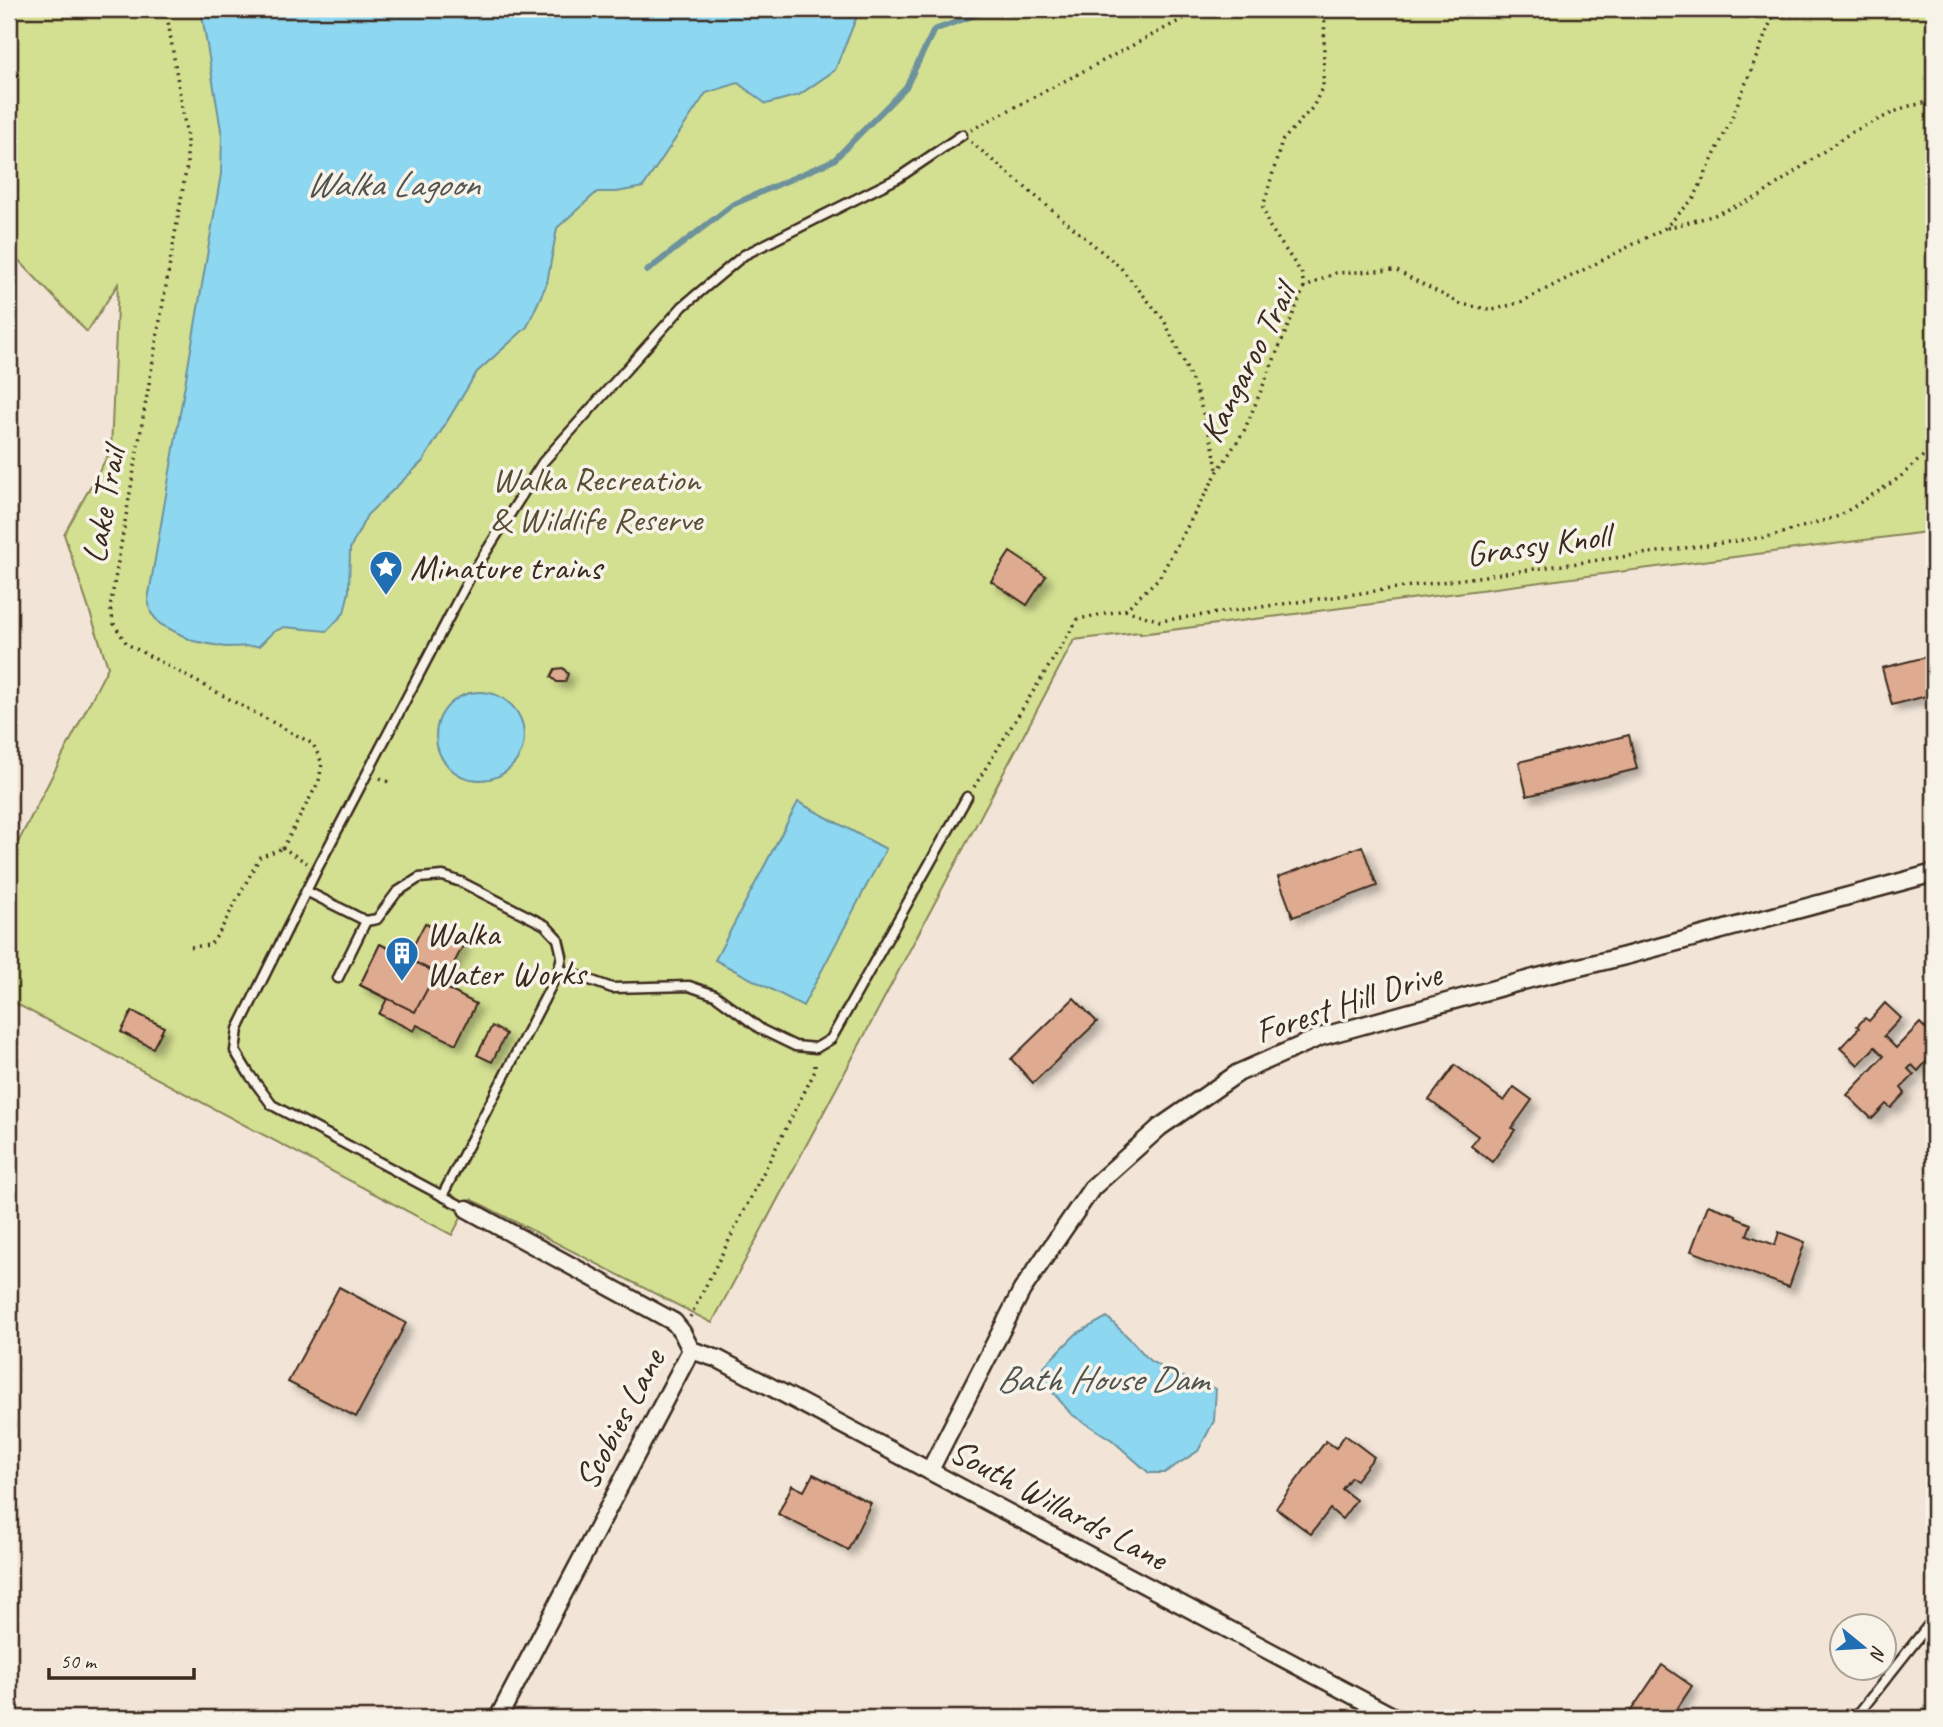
<svg xmlns="http://www.w3.org/2000/svg" width="1943" height="1727" font-family="Caveat,sans-serif">
<defs>
<filter id="shadow"><feDropShadow dx="6" dy="6" stdDeviation="3.5" flood-color="#0004"/></filter>
</defs>
<rect width="100%" height="100%" fill="#f2e5d7"/>
<filter id="ink" filterUnits="userSpaceOnUse"><feTurbulence type="fractalNoise" baseFrequency=".0143" numOctaves="2"/><feDisplacementMap in="SourceGraphic" scale="14" xChannelSelector="R" yChannelSelector="G"/><feConvolveMatrix kernelMatrix="1 2 1 2 8 2 1 2 1" color-interpolation-filters="sRGB"/></filter>
<g filter="url(#ink)">
<path fill="#d3df91" stroke="#878458" stroke-width="2" d="M9,9h1925v522l-794,103v-2l-66,8 -362,683 -241,-124 -19,36 -443,-235v-140l99,-193 -44,-133 47,-84 7,-166 -31,48 -78,-82z"/>
<g fill="#8ed7f0" stroke="#6d929c" stroke-width="2">
<path d="M201,9h659l-25,61 -36,25 -33,9 -28,-21 -32,10 -63,94 -26,5h-20l-40,36 -10,55 -20,44 -50,45 -54,89 -56,54 -17,34 -1,42 -5,22 -17,18 -43,-4 -11,5 -14,14 -34,1 -32,-6 -33,-17 -9,-11 -3,-13 73,-426 1,-38z"/>
<circle cx="480" cy="736" r="44"/>
<path d="M798,802l88,47 -83,157 -88,-46z"/>
<path d="M1107,1317l25,24 18,20 25,13 41,15 -2,32 -16,30 -34,22h-15l-37,-33 -41,-26 -25,-30 -2,-18 32,-32z"/>
</g>
<g fill="none" stroke-linecap="round" stroke-linejoin="round">
<path stroke="#6d929c" stroke-width="6" d="M647,271l85,-66 102,-45 72,-73 28,-57 58,-21"/>
</g>
<g fill="#deab91" stroke="#3b2a1e" stroke-width="2" filter="url(#shadow)">
<path d="M1010,552l36,24 -19,29 -36,-24z"/>
<path d="M1934,655v39l-42,11 -10,-37z"/>
<path d="M563,668l5,6 -3,8h-8l-6,-5 4,-8z"/>
<path d="M1629,735l8,34 -110,27 -8,-34z"/>
<path d="M1362,846l15,40 -84,31 -15,-40z"/>
<path d="M425,923l39,21 -22,42 34,18 -20,40 -39,-19 -3,6 -35,-17 8,-15 -27,-14 20,-41 27,14z"/>
<path d="M380,944l56,29 -21,39 -55,-27z"/>
<path d="M1074,998l23,24 -64,61 -22,-24z"/>
<path d="M1885,1003l16,15 -17,18 12,12 24,-25 14,14v16l-16,18 -6,-6 -4,4 6,6 -13,13 4,5 -14,15 -5,-4 -14,15 -25,-24 37,-39 -9,-9 -17,18 -18,-17 19,-20 -2,-2 8,-8 4,3z"/>
<path d="M132,1011l32,16 -11,21 -32,-16z"/>
<path d="M492,1026l14,8 -14,28 -15,-7z"/>
<path d="M1455,1065l49,36 10,-14 18,13 -20,28 3,2 -23,32 -21,-16 7,-10 -49,-36z"/>
<path d="M1708,1205l28,10v3l15,6 -4,11 28,10 4,-13 26,10 -16,45 -98,-36z"/>
<path d="M339,1287l67,36 -50,94 -68,-35z"/>
<path d="M1345,1435l29,22 -18,23 -5,-3 -9,12 14,11 -14,19 -12,-10 -19,25 -35,-26 50,-67 10,7z"/>
<path d="M813,1474l58,29 -23,47 -70,-36 14,-29 12,6z"/>
<path d="M1662,1665l30,21 -21,32h-45z"/>
</g>
<g fill="none" stroke-linecap="round" stroke-linejoin="round">
<defs>
<g id="service">
<path d="M306,891l60,30 11,-2 20,-27 22,-14 24,-2 18,6 84,43 13,14 4,17 -3,13 -10,21 -107,206"/>
<path d="M559,969l53,19 77,-2 26,9 47,35 33,16 21,2 15,-9 136,-242"/>
<path d="M338,978l28,-57"/>
<path d="M467,1209l-195,-104 -23,-31 -14,-23 3,-22 79,-160 153,-292 73,-115 140,-156 61,-51 154,-77 64,-43"/>
<path d="M1855,1718l79,-100"/>
</g>
<g id="minor">
<path d="M467,1209l207,113 8,10 9,18"/>
<path d="M691,1350l27,9 678,359"/>
<path d="M930,1470l92,-180 70,-102 68,-61 78,-54 82,-36 214,-59 91,-22 309,-83"/>
<path d="M498,1718l193,-368"/>
</g>
</defs>
<use href="#service" stroke="#3b2a1e" stroke-width="13"/>
<use href="#minor" stroke="#3b2a1e" stroke-width="21"/>
<g stroke="#3b2a1e" stroke-width="3.5" stroke-dasharray="2 5" stroke-linecap="butt">
<path d="M166,9l21,129v27l-77,443 4,16 13,20 186,100 9,19 -3,18 -36,67 24,15"/>
<path d="M971,130l231,-121"/>
<path d="M971,142l149,125 44,53 31,67 18,59 4,23"/>
<path d="M1667,228l45,-12 48,-20 90,-63 55,-26 29,-6"/>
<path d="M1304,288l-2,-14 -34,-50 -5,-17 19,-66 31,-34 10,-21 2,-77"/>
<path d="M1125,610l35,11 612,-85 67,-20 60,-38 35,-32"/>
<path d="M380,778l12,6"/>
<path d="M974,787l104,-168 47,-9 34,-32 59,-107 26,-40 60,-143 31,-15 60,-3 66,34 32,6 28,-8 144,-74 29,-30 36,-76 43,-106 107,-7"/>
<path d="M191,947l19,-2 9,-12 41,-76 23,-9"/>
<path d="M690,1317l125,-246v-10"/>
</g>
<use href="#service" stroke="#f7f3e8" stroke-width="8"/>
<use href="#minor" stroke="#f7f3e8" stroke-width="16"/>
</g>
</g>
<defs>
<symbol id="sight-pin" viewBox="-11 -11 22 30"><path d="M0 17L-7.5 6A9.5 9.5 0 1 1 7.5 6Z" fill="#1f6fb2" stroke="#f7f3e8"/><path d="M0-6L1.8-2.2L6-1.7L2.9 1.2L3.7 5.4L0 3.3L-3.7 5.4L-2.9 1.2L-6-1.7L-1.8-2.2Z" fill="#fff"/></symbol>
<symbol id="building-pin" viewBox="-11 -11 22 30"><path d="M0 17L-7.5 6A9.5 9.5 0 1 1 7.5 6Z" fill="#1f6fb2" stroke="#f7f3e8"/><path d="M-4-6H4V6H1V3H-1V6H-4ZM-2.5-4.3h1.7v1.8h-1.7ZM.8-4.3h1.7v1.8H.8ZM-2.5-1h1.7V.8h-1.7ZM.8-1h1.7V.8H.8Z" fill="#fff"/></symbol>
</defs>
<g fill-rule="evenodd">
<use href="#sight-pin" x="367" y="548" width="38" height="52"/>
<use href="#building-pin" x="383" y="934" width="38" height="52"/>
</g>
<g text-anchor="middle" stroke-width="7" stroke-linejoin="round" paint-order="stroke">
<g font-size="35" fill="#3b2a1e" stroke="#f7f3e8">
<text transform="translate(1247 363) rotate(-63)" y="12">Kangaroo Trail</text>
<text transform="translate(103 505) rotate(-80)" y="12">Lake Trail</text>
<text transform="translate(1538 544) rotate(-8)" y="12">Grassy Knoll</text>
<text transform="translate(1348 1002) rotate(-18)" y="12">Forest Hill Drive</text>
<text transform="translate(619 1419) rotate(-62)" y="12">Scobies Lane</text>
<text transform="translate(1059 1504) rotate(28)" y="12">South Willards Lane</text>
</g>
<g font-size="35" fill="#594e35" stroke="#f7f3e8">
<text x="596" y="491">Walka Recreation<tspan x="596" dy="40">&amp; Wildlife Reserve</tspan></text>
</g>
<g font-size="35" fill="#3b2a1e" stroke="#f7f3e8" text-anchor="start">
<text x="410" y="579">Minature trains</text>
<text x="426" y="945">Walka<tspan x="426" dy="40">Water Works</tspan></text>
</g>
<g font-size="37" font-style="italic" fill="#505552" stroke="#f7f3e8">
<text x="392" y="196">Walka Lagoon</text>
<text x="1102" y="1391">Bath House Dam</text>
</g>
</g>
<rect width="1943" height="1727" fill="none" stroke="#f7f3e8" stroke-width="35"/>
<rect x="18" y="18" width="1908" height="1692" fill="none" stroke="#3b2a1e" stroke-width="2.5" filter="url(#ink)"/>
<g transform="translate(1863 1647) rotate(108)"><circle r="33" fill="#f7f3e8" stroke="#aca397" stroke-width="2"/>
<path d="M0-5L12 26L0 18L-12 26Z" fill="#1f6fb2"/>
<text y="-10" font-size="19" font-weight="bold" text-anchor="middle" fill="#3b2a1e">N</text>
</g>
<path d="M49 1668v10h145v-10" fill="none" stroke="#3b2a1e" stroke-width="3.5"/>
<text x="60" y="1668" font-size="21" fill="#3b2a1e" stroke="#f7f3e8" stroke-width="5" paint-order="stroke">50 m</text>
</svg>
